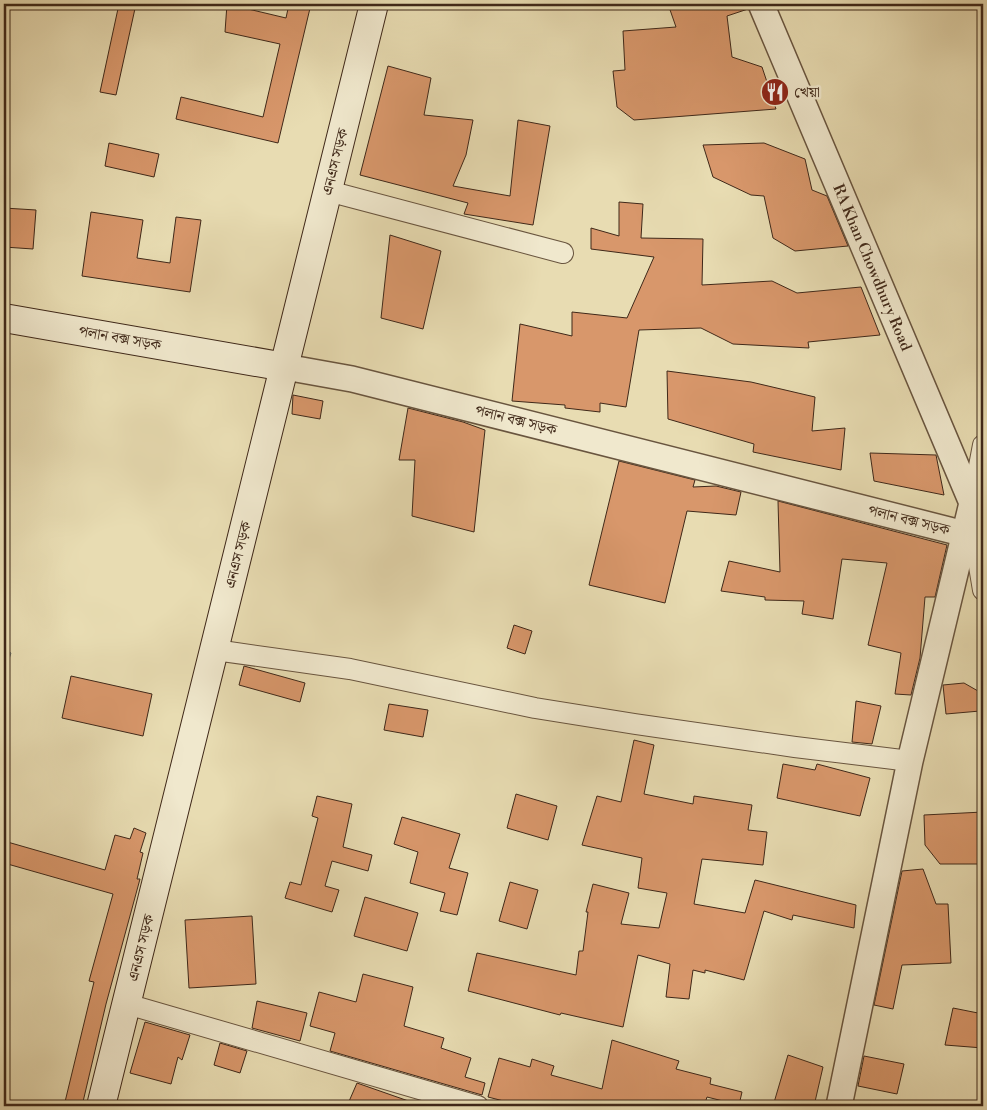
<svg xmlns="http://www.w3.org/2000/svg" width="987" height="1110" font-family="'Libre Bodoni','Noto Serif Bengali',serif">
<rect width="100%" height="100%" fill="#e8dcb2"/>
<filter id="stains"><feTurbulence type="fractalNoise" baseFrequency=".004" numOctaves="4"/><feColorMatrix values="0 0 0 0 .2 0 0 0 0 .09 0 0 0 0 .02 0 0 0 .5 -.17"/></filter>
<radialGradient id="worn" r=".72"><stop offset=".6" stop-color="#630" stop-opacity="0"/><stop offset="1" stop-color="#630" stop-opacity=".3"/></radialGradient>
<path fill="#9bb9b6" stroke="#767f77" d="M4,649l7,4 -7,22z"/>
<g fill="#d8976b" stroke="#3f2819">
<path d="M119,4h17l-20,91 -16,-3z"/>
<path d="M227,4l59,14 3,-14h22l-33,139 -102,-24 5,-22 82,20 17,-73 -55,-12z"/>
<path d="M668,4h79l1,5 -21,7 5,41 30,10 14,42 -142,11 -17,-13 -4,-36 12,-1 -2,-39 53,-4z"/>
<path d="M388,66l43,12 -7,37 49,5 -7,35 -13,31 57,10 8,-76 32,6 -17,99 -69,-11 4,-11 -108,-28z"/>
<path d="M109,143l50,11 -5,23 -49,-11z"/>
<path d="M764,143l41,16 7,31 15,6 21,50 -53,5 -22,-13 -9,-42 -13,-1 -38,-18 -10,-32z"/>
<path d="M619,202l24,2 -2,34 62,1 -1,46 70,-4 25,12 64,-6 19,48 -72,7 1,6 -76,-4 -32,-16 -62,2 -13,77 -26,-4v9l-35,-4v-3l-53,-4 8,-77 52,12v-24l55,6 27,-61 -63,-8v-21l28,8z"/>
<path d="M4,208l32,2 -3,39 -29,-2z"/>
<path d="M91,212l52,8 -6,38 33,5 6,-46 25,3 -11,72 -108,-16z"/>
<path d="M390,235l51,16 -18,78 -42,-11z"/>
<path d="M667,371l84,11 64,15 -3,34 33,-3 -4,42 -88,-18 1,-8 -86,-25z"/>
<path d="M293,395l30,6 -3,18 -28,-5z"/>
<path d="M408,408l55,14 22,8 -11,102 -62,-16 3,-56h-16z"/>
<path d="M870,453l66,2 8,40 -70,-14z"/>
<path d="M619,461l76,19 -2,7 23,-1 25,6 -5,23 -49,-4 -22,92 -76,-18z"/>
<path d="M778,501l169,44 -12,52h-10l-5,61 -9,37 -16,-1 6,-41 -33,-8 19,-82 -45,-4 -9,60 -31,-5 2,-13 -39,-1v-3l-44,-6 8,-30 51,11z"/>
<path d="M514,625l18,6 -7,23 -18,-6z"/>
<path d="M244,666l61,17 -5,19 -61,-17z"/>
<path d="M71,676l81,18 -9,42 -81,-18z"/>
<path d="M964,683l14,8 2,20 -34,3 -3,-29z"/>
<path d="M856,701l25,5 -9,38 -20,-2z"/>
<path d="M389,704l39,6 -5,27 -39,-7z"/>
<path d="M634,740l20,5 -10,49 49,10 1,-8 58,9 -4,25 19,2 -4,33 -61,-6 -8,45 51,9 10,-33 101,25 -2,23 -61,-13 -1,5 -28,-9 -20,69 -39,-10v3l-12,-3 -4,29 -23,-2 4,-33 -32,-9 -15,72 -62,-14 -1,2 -92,-24 9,-38 99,22 3,-24h4l5,-39h-2l7,-28 36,9 -8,31 38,4 8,-35 -29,-5 4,-30 -60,-13 15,-49 24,6z"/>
<path d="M783,764l32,6 2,-6 53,14 -10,38 -83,-18z"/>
<path d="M516,794l41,12 -9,34 -41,-12z"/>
<path d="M317,796l35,8 -9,43 29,8 -4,16 -36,-10 -7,25 14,4 -7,22 -47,-14 5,-16 11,3 17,-67 -6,-2z"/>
<path d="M983,812v52h-43l-15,-19 -1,-30z"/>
<path d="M402,817l58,17 -11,34 19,5 -11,42 -17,-4 5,-18 -35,-10 8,-31 -24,-8z"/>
<path d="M134,828l12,5 -6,19 3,1 -6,26h3l-34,125 -24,102h-18l30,-124 -5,-1 24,-87 -109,-31v-22l101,29 10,-35 15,4z"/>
<path d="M923,869l13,35h12l3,59 -49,2 -9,44 -19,-4 28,-134z"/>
<path d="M510,882l28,8 -11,39 -28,-8z"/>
<path d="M365,897l53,16 -11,38 -53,-15z"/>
<path d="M252,916l4,68 -67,4 -4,-68z"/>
<path d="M363,974l50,13 -9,39 40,12 -3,10 30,10 -6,19 20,6 -3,12 -152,-44 5,-18 -25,-7 9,-34 37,10z"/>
<path d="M257,1001l50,12 -7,28 -48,-13z"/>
<path d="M953,1008l30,6v34l-38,-3z"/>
<path d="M145,1022l45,13 -8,25 -4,-3 -7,27 -41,-11z"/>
<path d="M612,1040l67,21 -3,8 35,9 -1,6 32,8 -3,13 -32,-8 -3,9h-181l-35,-9 11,-39 31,9 2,-8 22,7 -3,9 51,14z"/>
<path d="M220,1043l27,8 -7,22 -26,-8z"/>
<path d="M788,1055l35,12 -9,39h-41z"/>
<path d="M864,1056l40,8 -7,30 -39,-8z"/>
<path d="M357,1083l60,21 -1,2h-69z"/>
</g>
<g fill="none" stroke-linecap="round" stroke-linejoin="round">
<defs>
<g id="minor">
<path d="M328,191l235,62"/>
<path d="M976,503h-4l11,-58"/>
<path d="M965,534l12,20 6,36"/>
<path d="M215,650l135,19 185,39 100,16 160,23 115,14"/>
<path d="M127,1004l351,102"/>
</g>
<g id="tertiary">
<path id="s1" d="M761,4l211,499 -62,258 -71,345"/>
<path d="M285,367l67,12 613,155"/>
</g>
<g id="secondary">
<path d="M4,318l281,49"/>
<path d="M101,1106l273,-1102"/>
</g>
</defs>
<use href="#minor" stroke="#69553f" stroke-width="22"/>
<use href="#tertiary" stroke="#69553f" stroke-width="28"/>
<use href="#secondary" stroke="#3f2819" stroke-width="30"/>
<use href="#minor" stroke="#f0e8cd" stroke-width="20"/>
<use href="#tertiary" stroke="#f0e8cd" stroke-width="25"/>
<use href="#secondary" stroke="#f0e8cd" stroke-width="28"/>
</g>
<defs>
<symbol id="restaurant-disc" viewBox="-11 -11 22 22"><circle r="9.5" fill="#8f2418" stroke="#f0e8cd"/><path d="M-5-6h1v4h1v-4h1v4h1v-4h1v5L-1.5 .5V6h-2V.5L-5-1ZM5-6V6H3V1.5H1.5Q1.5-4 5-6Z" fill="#fff"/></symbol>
</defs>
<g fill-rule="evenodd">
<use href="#restaurant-disc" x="759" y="76" width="32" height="32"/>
</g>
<g text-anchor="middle" stroke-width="4.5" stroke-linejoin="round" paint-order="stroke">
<g font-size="15" fill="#3f2819" stroke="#f0e8cd" text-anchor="start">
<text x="794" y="97">খেয়া</text>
</g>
<g font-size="15" fill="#3f2819" stroke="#f0e8cd">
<text transform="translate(335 162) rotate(-76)" y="5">এনএস সড়ক</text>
<text dy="5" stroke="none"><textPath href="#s1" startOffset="286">RA Khan Chowdhury Road</textPath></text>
<text transform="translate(120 338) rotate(10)" y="5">পলান বক্স সড়ক</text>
<text transform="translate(516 420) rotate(14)" y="5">পলান বক্স সড়ক</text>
<text transform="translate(909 520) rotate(14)" y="5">পলান বক্স সড়ক</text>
<text transform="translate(238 555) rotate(-76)" y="5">এনএস সড়ক</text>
<text transform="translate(141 948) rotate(-76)" y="5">এনএস সড়ক</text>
</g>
</g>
<rect width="987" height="1110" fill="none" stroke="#e8dcb2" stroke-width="20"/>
<rect x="5" y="5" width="977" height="1100" fill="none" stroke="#3f2819" stroke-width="2.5"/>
<rect x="10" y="10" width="967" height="1090" fill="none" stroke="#3f2819"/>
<rect width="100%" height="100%" filter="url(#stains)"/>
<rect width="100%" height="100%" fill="url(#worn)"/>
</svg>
